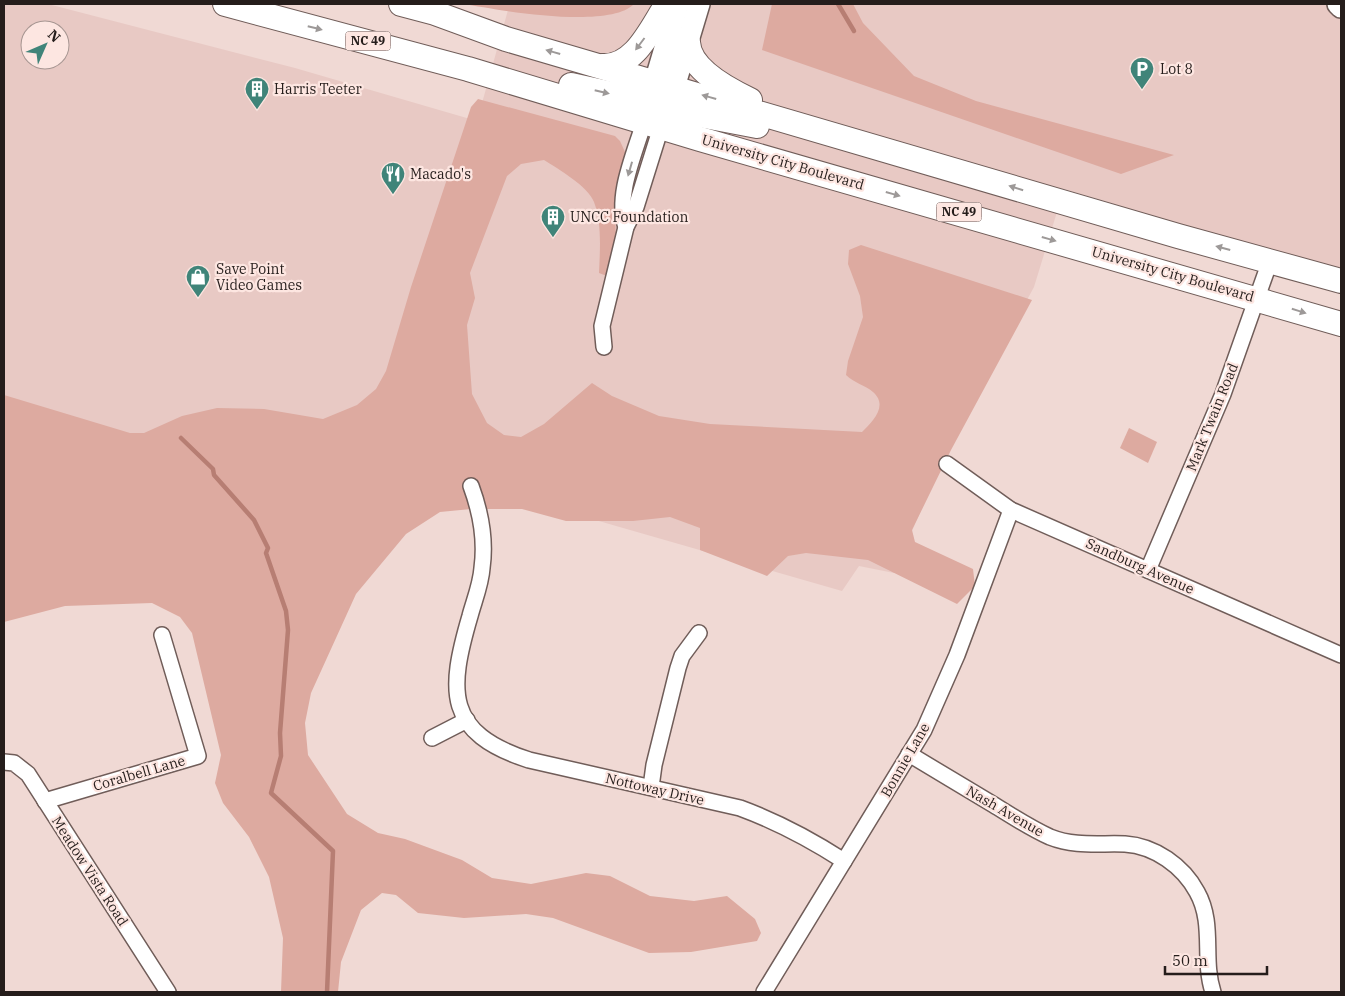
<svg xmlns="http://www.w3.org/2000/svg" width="1345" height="996" font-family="'IBM Plex Serif',serif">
<rect width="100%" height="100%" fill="#f0d9d4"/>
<path fill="#e8c9c4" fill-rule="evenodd" d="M4,4h44l247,64 182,53 31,-111 -20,-6h853v269l-277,-84 -30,98 -82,151 -58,135 -35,-7 -17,25 -351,-101 -487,95zM30,30h30v30h-30z"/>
<g fill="#ddaaa0">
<path d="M464,4h170c-25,26 -136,6 -170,0z"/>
<path d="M772,4h81l10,19 51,53 62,25 198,54 -53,19 -359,-124z"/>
<path d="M478,99l137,37 5,5 5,11v15l-10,38 1,41 -9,30 -8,-3c1,-23 3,-50 -5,-71 -6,-16 -36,-33 -50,-42l-23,4 -14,12 -37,97 5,25 -8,27 5,69 15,29 17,12 17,2 23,-13 48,-41 20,13 47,20 51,8 152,8c10,-10 27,-26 11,-40 -8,-7 -19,-9 -27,-17l2,-14 15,-44 -3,-21 -12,-32 1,-14 12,-5 171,55 -81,150 -39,80 3,12 58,27 2,17 -18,18 -89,-44 -62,-7 -18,3 -21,20 -67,-26v-22l-30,-11 -37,4h-67l-44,-12h-51l-31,3 -34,22 -50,60 -45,99 -6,30 3,32 39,59 31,19 27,6 57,21 30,18 39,6 55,-11 24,3 40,20 44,5 33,-5 28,23 6,14 -4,8 -66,11 -42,1 -96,-35 -27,-4 -62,4 -46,-5 -22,-18 -14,-2 -21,17 -20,52 -3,30h-57l2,-54 -14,-61 -20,-40 -26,-34 -8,-20 6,-28 -29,-122 -12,-16 -28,-14 -87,3 -61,16v-227l126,38h14l38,-17 35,-8 47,1 59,10 34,-14 19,-16 10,-18 25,-84 60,-180z"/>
<path d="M1129,428l28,14 -9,21 -28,-15z"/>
</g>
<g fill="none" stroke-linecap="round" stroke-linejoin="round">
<g stroke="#b77e73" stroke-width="4.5">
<path d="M838,4l16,27"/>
<path d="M181,438l32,31 1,6 40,45 14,28 -2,5 20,58 2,19 -8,103 1,23 -10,37 62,58 -6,141"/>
</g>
<defs>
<g id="street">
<path d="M626,227c-11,-31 9,-74 18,-105"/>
<path d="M604,347l-2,-21 24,-99 10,-20 25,-80"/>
<path d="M947,464l64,46 330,145"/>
<path d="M471,486c10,27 15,53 11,82 -1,16 -8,33 -12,48 -22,75 -25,117 59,144l211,48c38,14 70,31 104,53"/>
<path d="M1148,570l75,-176 47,-133"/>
<path d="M432,738l35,-18"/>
<path d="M909,754c28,17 57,34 85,51 18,11 36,23 56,32 25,10 49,6 75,7 30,2 58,22 72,48 18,32 5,67 16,100"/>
<path d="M4,762l10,1 14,11 140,218"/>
<path d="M651,787l3,-22 24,-97 4,-12 17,-23"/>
<path d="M45,801l153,-45 -36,-121"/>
<path d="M764,992l160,-262 33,-75 54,-145"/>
</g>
<g id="secondary">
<path d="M1338,4l3,3"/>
<path d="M650,99l28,-95"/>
<path d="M669,104l30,-100"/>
</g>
<g id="primary">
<path d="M225,4l243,65 232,70 641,185"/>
<path d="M401,4l34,9 71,26 672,197 163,45"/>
<path d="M688,42c1,27 41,48 62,58"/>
<path d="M602,66c33,2 49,-38 65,-62"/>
<path d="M571,85l81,18 16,-8"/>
<path d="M644,122l9,-12 10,-2 94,18"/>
</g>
</defs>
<use href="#street" stroke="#705d59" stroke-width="18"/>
<use href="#secondary" stroke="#705d59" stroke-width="24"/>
<use href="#primary" stroke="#705d59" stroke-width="26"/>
<use href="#street" stroke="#fff" stroke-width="15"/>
<use href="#secondary" stroke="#fff" stroke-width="21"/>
<use href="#primary" stroke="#fff" stroke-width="24"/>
</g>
<defs><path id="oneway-solid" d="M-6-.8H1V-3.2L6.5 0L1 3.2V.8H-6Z" transform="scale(1.25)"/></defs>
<g fill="#9d9998">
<use href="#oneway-solid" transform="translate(315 28) rotate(14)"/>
<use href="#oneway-solid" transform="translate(640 44) rotate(127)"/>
<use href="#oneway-solid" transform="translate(553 52) rotate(-164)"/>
<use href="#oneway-solid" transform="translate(602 92) rotate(13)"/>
<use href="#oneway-solid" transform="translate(709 97) rotate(-164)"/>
<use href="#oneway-solid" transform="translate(630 169) rotate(106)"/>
<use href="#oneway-solid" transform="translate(1016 188) rotate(-163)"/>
<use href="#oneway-solid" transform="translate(893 194) rotate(16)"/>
<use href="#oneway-solid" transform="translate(1049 239) rotate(16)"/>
<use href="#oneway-solid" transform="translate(1223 248) rotate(-165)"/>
<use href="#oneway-solid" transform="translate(1299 311) rotate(17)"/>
</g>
<defs>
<symbol id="parking-pin" viewBox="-11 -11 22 30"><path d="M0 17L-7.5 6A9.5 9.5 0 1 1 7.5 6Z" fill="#408479" stroke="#fde6e1"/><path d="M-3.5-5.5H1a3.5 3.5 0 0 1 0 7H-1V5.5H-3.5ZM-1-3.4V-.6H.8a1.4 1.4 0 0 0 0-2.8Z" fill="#fff"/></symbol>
<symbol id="building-pin" viewBox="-11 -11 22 30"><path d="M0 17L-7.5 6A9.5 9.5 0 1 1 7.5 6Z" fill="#408479" stroke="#fde6e1"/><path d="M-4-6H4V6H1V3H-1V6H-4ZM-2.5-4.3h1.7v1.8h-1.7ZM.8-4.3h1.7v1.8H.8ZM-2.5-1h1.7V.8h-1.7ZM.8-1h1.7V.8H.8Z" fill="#fff"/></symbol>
<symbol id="restaurant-pin" viewBox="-11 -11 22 30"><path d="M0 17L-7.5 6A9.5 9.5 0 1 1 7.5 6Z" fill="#408479" stroke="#fde6e1"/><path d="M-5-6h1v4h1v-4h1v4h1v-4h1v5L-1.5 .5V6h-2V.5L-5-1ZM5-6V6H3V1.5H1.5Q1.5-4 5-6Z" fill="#fff"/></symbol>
<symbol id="shop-pin" viewBox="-11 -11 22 30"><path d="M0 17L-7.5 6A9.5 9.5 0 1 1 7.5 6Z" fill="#408479" stroke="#fde6e1"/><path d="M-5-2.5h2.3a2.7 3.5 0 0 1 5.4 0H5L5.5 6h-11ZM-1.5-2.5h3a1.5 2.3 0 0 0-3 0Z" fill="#fff"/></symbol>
</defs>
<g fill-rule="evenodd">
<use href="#parking-pin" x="1128" y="55" width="28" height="38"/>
<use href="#building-pin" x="243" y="75" width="28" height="38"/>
<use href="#restaurant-pin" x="379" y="160" width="28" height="38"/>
<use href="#building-pin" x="539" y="203" width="28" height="38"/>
<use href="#shop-pin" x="184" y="263" width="28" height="38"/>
</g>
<g text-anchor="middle" stroke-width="4.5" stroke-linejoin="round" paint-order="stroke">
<g fill="#fde6e1" stroke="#665956" stroke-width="1">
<rect x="345.5" y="31.5" width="45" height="19" rx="4"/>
<rect x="936.5" y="202.5" width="45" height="19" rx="4"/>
</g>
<g font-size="12" font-weight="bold" fill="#251d1b">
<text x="368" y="45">NC 49</text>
<text x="959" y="216">NC 49</text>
</g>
<g font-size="14" fill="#251d1b" stroke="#fde6e1" text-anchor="start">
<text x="1160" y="74">Lot 8</text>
<text x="274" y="94">Harris Teeter</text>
<text x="410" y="179">Macado's</text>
<text x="570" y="222">UNCC Foundation</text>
<text x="216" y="274">Save Point<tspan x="216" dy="16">Video Games</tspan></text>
</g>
<g font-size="14" fill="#251d1b" stroke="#fde6e1">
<text transform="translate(783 162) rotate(16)" y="5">University City Boulevard</text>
<text transform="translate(1173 274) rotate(16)" y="5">University City Boulevard</text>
<text transform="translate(1212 417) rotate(-68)" y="5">Mark Twain Road</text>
<text transform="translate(1140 566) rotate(24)" y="5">Sandburg Avenue</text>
<text transform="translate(905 760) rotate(-60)" y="5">Bonnie Lane</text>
<text transform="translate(139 773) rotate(-16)" y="5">Coralbell Lane</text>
<text transform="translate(655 789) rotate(13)" y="5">Nottoway Drive</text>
<text transform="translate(1005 811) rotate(30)" y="5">Nash Avenue</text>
<text transform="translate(90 871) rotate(57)" y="5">Meadow Vista Road</text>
</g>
</g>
<rect width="1345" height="996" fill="none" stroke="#251d1b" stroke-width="10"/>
<g transform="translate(45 45) rotate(45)"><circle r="24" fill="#fde6e1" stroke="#a79692"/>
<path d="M0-4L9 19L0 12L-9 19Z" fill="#408479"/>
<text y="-8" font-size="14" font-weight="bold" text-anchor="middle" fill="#251d1b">N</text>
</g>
<path d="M1165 966v8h102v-8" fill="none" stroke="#251d1b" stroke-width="2.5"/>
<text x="1172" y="966" font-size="15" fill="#251d1b" stroke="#fde6e1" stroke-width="4" paint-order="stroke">50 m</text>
</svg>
